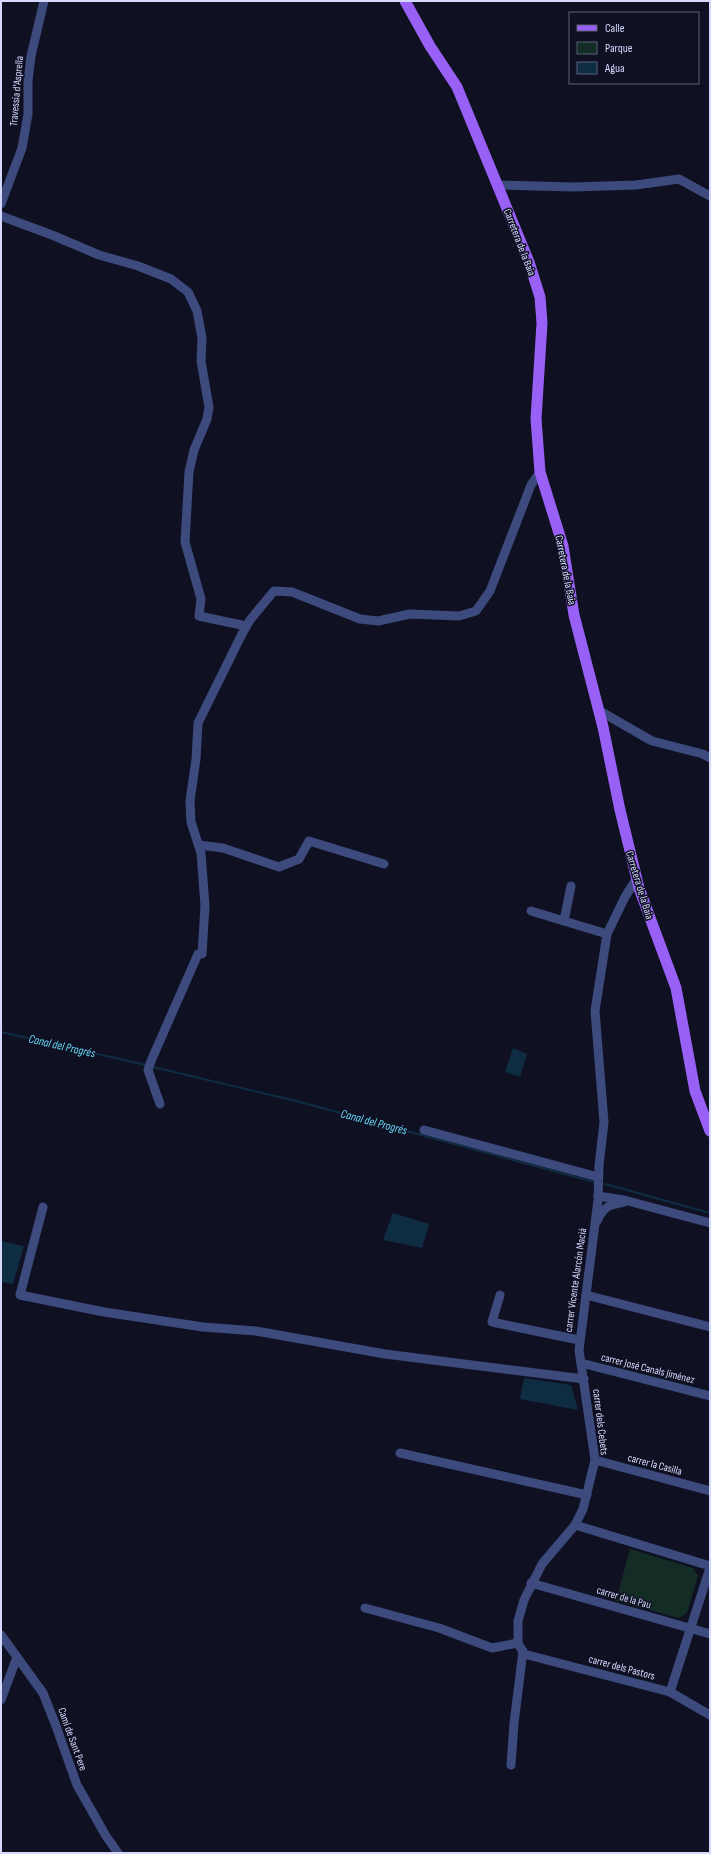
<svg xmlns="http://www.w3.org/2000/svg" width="711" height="1854" font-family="'Sofia Sans Condensed',sans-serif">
<rect width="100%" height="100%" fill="#0f1022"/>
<path fill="#132c25" d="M630,1549l63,19 5,8 -11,37 -8,5 -63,-17z"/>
<g fill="#0f2d42">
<path d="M513,1048l14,6 -7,23 -15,-5z"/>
<path d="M393,1213l36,11 -7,24 -39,-8z"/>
<path d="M1,1241l23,5 -11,38 -12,-2z"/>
<path d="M524,1378l47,7 7,25 -58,-11z"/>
</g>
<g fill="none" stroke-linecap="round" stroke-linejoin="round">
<g stroke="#0f2d42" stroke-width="2">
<path d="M1,1032l145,33"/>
<path d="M153,1067l147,35 294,80"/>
<path d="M605,1184l105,29"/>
</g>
<g stroke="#3d4a7e" stroke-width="9">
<path d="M498,185l75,2 63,-2 43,-6 31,17"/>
<path d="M1,204l21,-56 6,-34v-33l3,-25 13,-55"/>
<path d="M1,216l51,19 47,20 39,11 33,13 17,13 9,19 5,27 -1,23 8,46 -2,12 -13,31 -5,22 -4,70 16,57 -2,17 47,10"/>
<path d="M598,710l54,31 51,13 7,4"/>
<path d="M199,845l24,3 56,19 20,-8 10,-18 75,23"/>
<path d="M637,878l-12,19 -18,37 -12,77 9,111 -5,44 -1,34 -19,150 16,110 -12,49 -8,16 -33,39 -18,36 -6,21v22l6,11 146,38 40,23"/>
<path d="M531,911l76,23"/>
<path d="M564,921l7,-35"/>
<path d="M202,954l3,-48 -4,-53 -10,-31 -1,-21 6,-42 2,-36 44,-89 8,-14 24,-29 18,1 68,27 18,2 32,-7 49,2 17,-5 14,-20 41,-106 9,-13"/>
<path d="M160,1104l-12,-34 3,-9 47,-107"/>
<path d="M424,1130l174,47"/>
<path d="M598,1196l26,4 86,23"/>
<path d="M43,1207l-23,88 84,17 99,15 53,4 129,23 199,25"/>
<path d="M597,1221c7,-15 12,-16 27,-19"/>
<path d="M500,1295l-8,27 87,18"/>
<path d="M586,1295l124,32"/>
<path d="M581,1363l129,33"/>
<path d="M400,1453l187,42"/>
<path d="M595,1460l115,31"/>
<path d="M575,1525l135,41"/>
<path d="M531,1583l179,51"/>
<path d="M365,1608l74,20 53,20 26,-5"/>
<path d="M1,1635l42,58 13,33 21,59 29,51 12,17"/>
<path d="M670,1692l40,-124"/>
<path d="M1,1700l16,-43"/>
<path d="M511,1765l3,-42 9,-72"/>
</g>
<path stroke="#9960f6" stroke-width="11" d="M405,1l25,45 27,41 72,175 11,35 2,26 -6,96 4,53 23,74 11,69 29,112 17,83 19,78 37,100 19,103 15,40"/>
</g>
<g text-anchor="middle" stroke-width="3" stroke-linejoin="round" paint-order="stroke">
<g font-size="11" fill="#d3d8fc" stroke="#0f1022">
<text transform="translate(16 91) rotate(-85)" y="4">Travessia d'Asprella</text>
<text transform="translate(520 242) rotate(69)" y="4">Carretera de la Baia</text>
<text transform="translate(566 570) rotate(79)" y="4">Carretera de la Baia</text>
<text transform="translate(640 885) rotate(73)" y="4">Carretera de la Baia</text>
<text transform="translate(575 1280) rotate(-82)" y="4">carrer Vicente Alarcón Maciá</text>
<text transform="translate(648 1368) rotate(14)" y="4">carrer José Canals Jiménez</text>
<text transform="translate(601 1422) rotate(83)" y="4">carrer dels Cebets</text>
<text transform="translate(655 1464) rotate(15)" y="4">carrer la Casilla</text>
<text transform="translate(624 1597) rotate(16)" y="4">carrer de la Pau</text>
<text transform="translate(622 1667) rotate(15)" y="4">carrer dels Pastors</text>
<text transform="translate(73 1739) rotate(70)" y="4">Camí de Sant Pere</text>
</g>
<g font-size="12" font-style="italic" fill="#67d7f6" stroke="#0f1022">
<text transform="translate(62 1046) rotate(13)" y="4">Canal del Progrés</text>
<text transform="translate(374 1122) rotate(15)" y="4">Canal del Progrés</text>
</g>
</g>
<rect width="711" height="1854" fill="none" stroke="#d3d8fc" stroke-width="4"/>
<rect x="569" y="12" width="130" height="72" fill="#0f1022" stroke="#5d6079"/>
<rect x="577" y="25" width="20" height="6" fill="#9960f6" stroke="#5d6079"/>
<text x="605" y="32" font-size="12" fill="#d3d8fc">Calle</text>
<rect x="577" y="42" width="20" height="12" fill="#132c25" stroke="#5d6079"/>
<text x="605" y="52" font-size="12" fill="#d3d8fc">Parque</text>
<rect x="577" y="62" width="20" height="12" fill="#0f2d42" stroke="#5d6079"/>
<text x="605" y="72" font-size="12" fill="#d3d8fc">Agua</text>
</svg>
